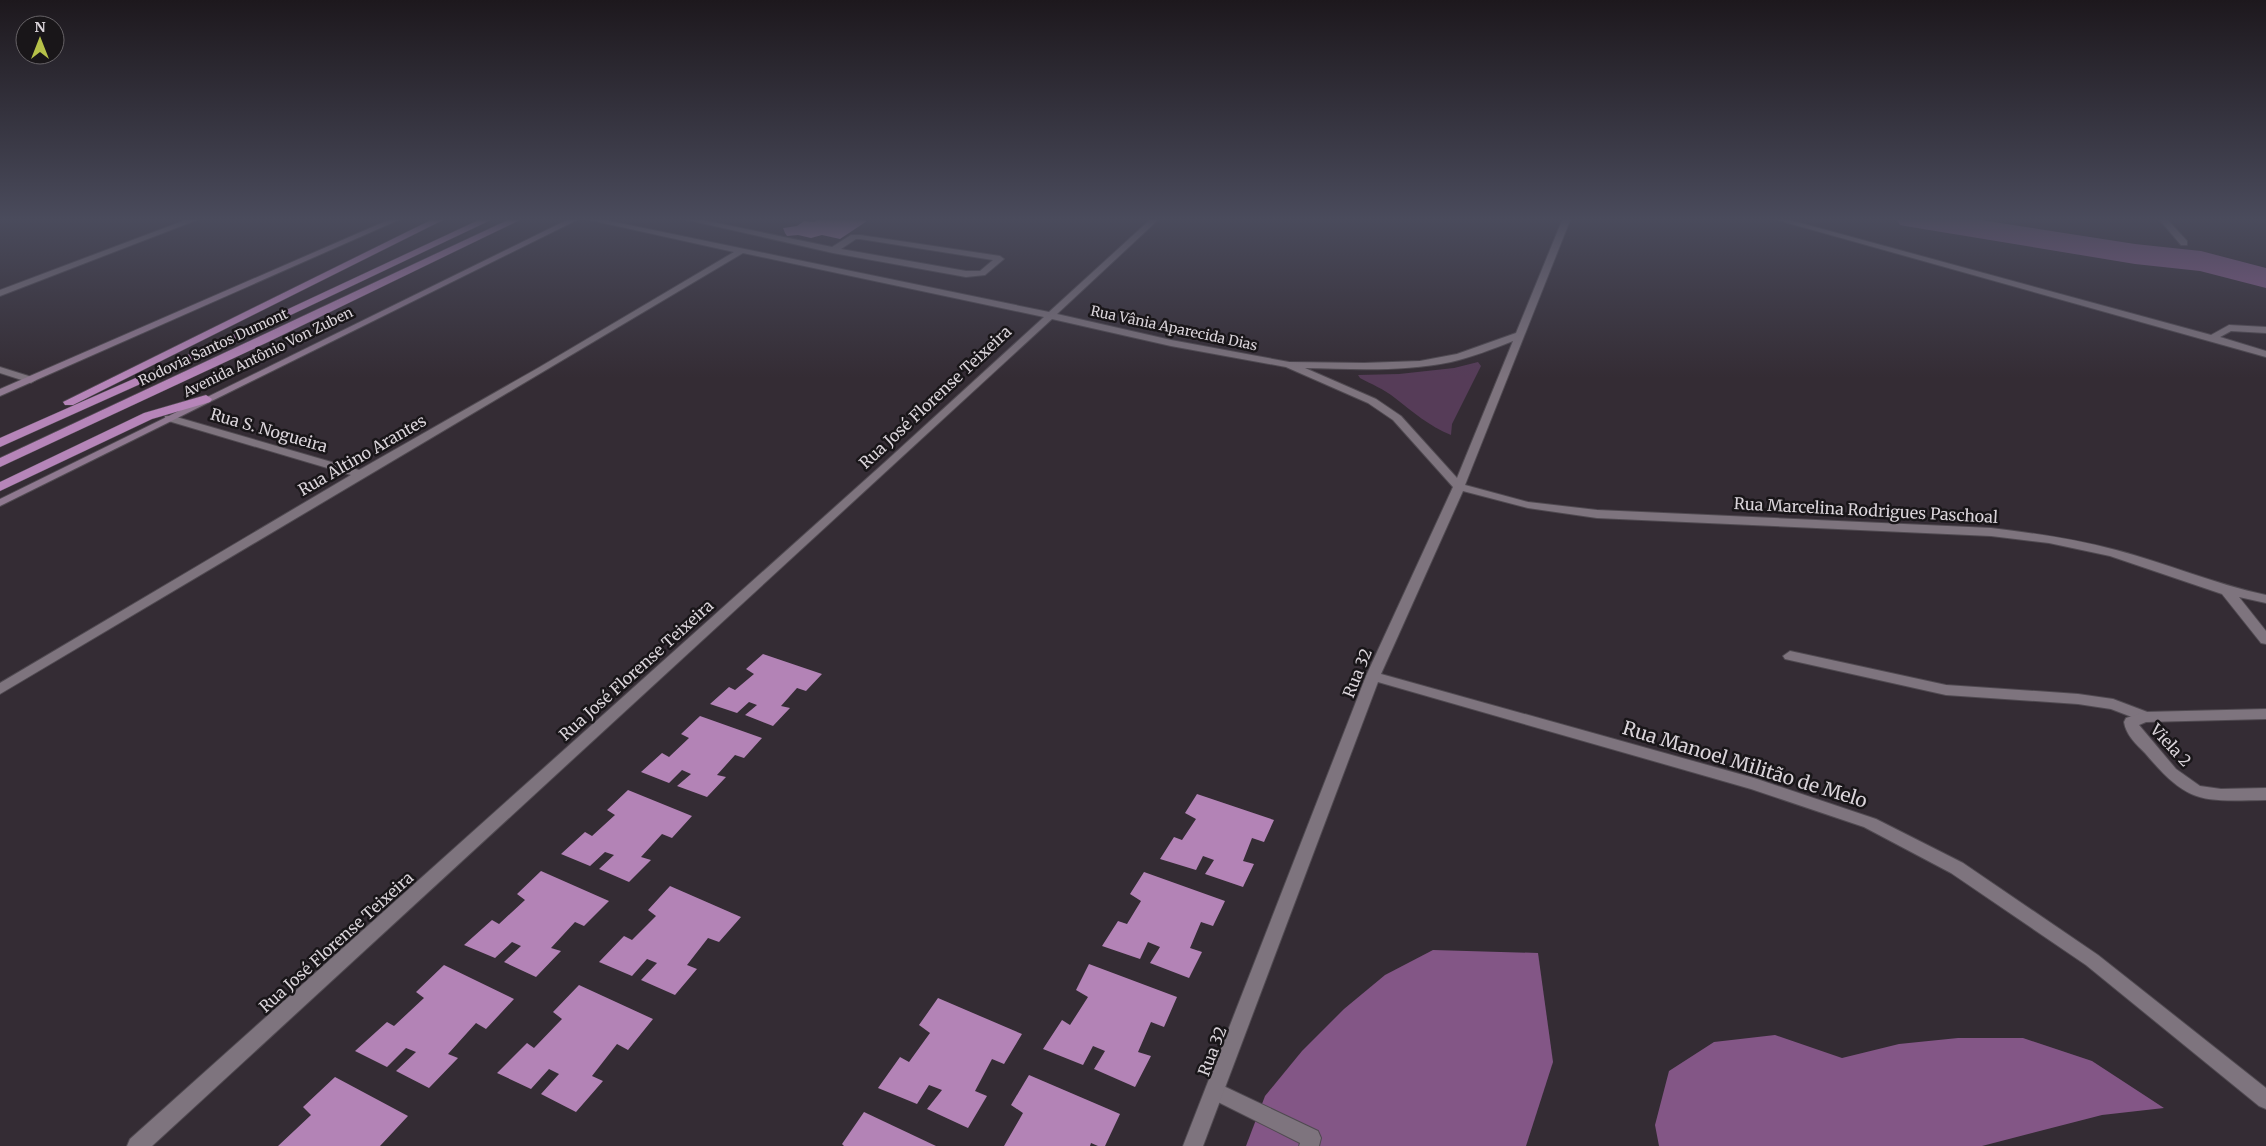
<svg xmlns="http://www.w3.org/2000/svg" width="2266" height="1146" font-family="Merriweather,serif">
<rect width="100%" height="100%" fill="#342c34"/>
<path fill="#563c58" d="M1478,362l3,4 -29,58 -1,11c-22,-9 -38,-23 -56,-37 -11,-9 -24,-14 -35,-20l-2,-3 41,-1 55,-6z"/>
<g fill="#835686">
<path d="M1433,950l105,3 15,109 -27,84h-280l19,-50 37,-45 42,-42 41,-34z"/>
<path d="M1775,1035l67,23 57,-14 59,-6h65l69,23 72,47 -62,7 -120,31h-323l-4,-21 14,-54 45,-29z"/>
</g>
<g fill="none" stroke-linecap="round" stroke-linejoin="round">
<path fill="#8b5e8f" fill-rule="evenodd" d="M1896,218h72l167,26 66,7 65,17v20l-66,-17 -65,-7 -224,-37 -11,-2z"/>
</g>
<g fill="#b383b6">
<path d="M820,218h30l17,3 -27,18 -18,-4 -11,3 -13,-3 -11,1 -2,-3 -2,-5 14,-2 7,-5 10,1z"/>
<path d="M763,654l59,20 -16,17 -9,-3 -16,18 9,2 -17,18 -28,-11 12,-10 -8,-3 -12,11 -27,-9 19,-17 6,3 19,-16 -8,-5z"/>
<path d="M700,716l62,22 -18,20 -9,-3 -18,20 9,2 -19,20 -30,-11 14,-12 -9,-4 -13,13 -28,-11 21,-19 7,4 20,-19 -8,-4z"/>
<path d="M628,790l64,26 -20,22 -10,-4 -21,23 10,3 -22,22 -30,-13 15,-14 -9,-3 -15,14 -29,-12 24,-22 7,4 23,-21 -8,-5z"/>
<path d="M1197,794l77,26 -10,22 -12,-4 -9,23 11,3 -11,23 -38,-13 9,-14 -11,-4 -7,14 -36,-11 14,-22 8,3 14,-21 -11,-6z"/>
<path d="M541,871l68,30 -25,25 -9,-4 -24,26 10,3 -25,26 -32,-15 17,-16 -9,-4 -17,16 -31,-13 28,-25 7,4 26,-24 -8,-6z"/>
<path d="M1144,872l81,29 -12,25 -12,-4 -11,26 12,4 -13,26 -39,-15 10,-16 -12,-5 -8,17 -38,-13 16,-25 9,3 14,-23 -11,-7z"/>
<path d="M670,886l71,31 -22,25 -11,-4 -21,27 10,4 -22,26 -34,-15 16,-17 -10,-4 -15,17 -33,-14 25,-26 8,4 24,-24 -8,-6z"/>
<path d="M1089,964l88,33 -13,30 -13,-5 -13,30 13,4 -16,31 -41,-18 11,-18 -12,-5 -10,19 -40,-16 19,-29 8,5 18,-28 -12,-7z"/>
<path d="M444,965l70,34 -28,30 -10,-6 -28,31 10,4 -29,30 -33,-17 20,-19 -10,-4 -19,19 -32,-16 32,-29 7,4 30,-28 -8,-6z"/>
<path d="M579,985l74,34 -25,31 -11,-6 -25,32 11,5 -27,31 -35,-18 18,-20 -10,-5 -18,20 -34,-16 30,-30 7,5 28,-29 -9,-7z"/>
<path d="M938,998l84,36 -18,30 -12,-5 -17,32 12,5 -19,32 -41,-19 15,-19 -13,-5 -12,19 -39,-16 22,-31 9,5 21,-29 -11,-8z"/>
<path d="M1029,1075l91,39 -15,32h-7l-7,-3 -1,3h-86l19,-33 -12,-8z"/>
<path d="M335,1077l73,39 -28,30h-102l33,-31 -8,-8z"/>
<path d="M864,1112l72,34h-92l-2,-2z"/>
</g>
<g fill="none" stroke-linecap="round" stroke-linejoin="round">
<defs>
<g id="lane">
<path d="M679,218h14l139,29 19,-12h9l140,21 4,3 -19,16 -19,2 -133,-24zM856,239h4l133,21 -13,11h-14l-125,-22z"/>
<path d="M1790,651l156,34 132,9 35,5 37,14 2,4 -2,4 -5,1 -34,-13 -33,-5 -132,-9 -161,-36 -2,-3z"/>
<path d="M1215,1082l103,49 3,7 -2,8h-20l1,-3 -92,-46 -3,-6 3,-6z"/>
</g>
<g id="street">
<path d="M191,218h11l-202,78v-6z"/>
<path d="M581,218h14l454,94 103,-94h8l-103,96 114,26 118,22 75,1 56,-2 37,-7 59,-21 47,-115h8l-106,267 63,17 69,8 394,18c42,5 84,11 125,22 50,13 98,34 150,45v8l-27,-6 27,34v13l-5,-1 -39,-49 -112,-38 -61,-13 -58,-7 -394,-18 -69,-10 -65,-17 -82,183 373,104 122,41 87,44 135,92 168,133v21l-7,-3 -173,-141 -135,-92 -87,-46 -113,-38 -373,-107 -175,464h-20l183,-470 87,-189 -60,-67 -25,-17 -82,-36 -115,-21 -119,-27 -900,827h-25l3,-7 754,-676 160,-146 -301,-64 -743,441v-11l351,-208 -186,-55v-4h8l186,54 179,-102 196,-116zM1513,341l-56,137 -56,-62 -25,-17 -71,-31c48,1 98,4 146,-6 21,-5 42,-13 62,-21z"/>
<path d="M1770,218h12l429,117 18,-10 37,2v6l-35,-2 -11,6 46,14v6z"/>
<path d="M2158,218h8l21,23v4h-6z"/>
<path d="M0,367l35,11 1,2 -5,3 -31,-10z"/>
<path d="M2266,709v10l-120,3 -7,3 37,44 24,17 21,3 45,-1v12c-65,1 -77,5 -121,-47 -9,-9 -19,-18 -21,-31l2,-4 19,-6z"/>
</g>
<g id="secondary">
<path d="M393,218h10l-403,178v-7z"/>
<path d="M571,218h10l-581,288v-7z"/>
</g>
<g id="highway">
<path d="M435,218h12l-374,187h-8l-2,-3z"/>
<path d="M483,218h12l-261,124 -234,105v-9l226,-100z"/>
<path d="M512,218h12l-258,125 -266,124v-9z"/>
<path d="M206,395l6,4 -2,3 -58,17 -152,72v-9l144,-69z"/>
</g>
</defs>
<use href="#lane" stroke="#504a51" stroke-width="2"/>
<use href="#street" stroke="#504a51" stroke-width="2"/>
<use href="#secondary" stroke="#504a51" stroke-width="2"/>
<use href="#highway" stroke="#504a51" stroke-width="1"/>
<use href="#lane" fill="#7e747e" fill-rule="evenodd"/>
<use href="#street" fill="#7e747e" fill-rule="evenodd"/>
<use href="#secondary" fill="#8f7990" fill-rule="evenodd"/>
<use href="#highway" fill="#b685b9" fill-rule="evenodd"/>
</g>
<linearGradient id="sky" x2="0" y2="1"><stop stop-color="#1d181d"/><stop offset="0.58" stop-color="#4a4b5c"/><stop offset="1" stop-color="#4a4b5c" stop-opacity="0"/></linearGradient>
<rect width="2266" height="378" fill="url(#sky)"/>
<g text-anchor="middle" stroke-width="5" stroke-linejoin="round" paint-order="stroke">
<g font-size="14" fill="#dad4da" stroke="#191619">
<text transform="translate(1174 328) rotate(12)" y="5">Rua Vânia Aparecida Dias</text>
<text transform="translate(213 347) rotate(-25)" y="5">Rodovia Santos Dumont</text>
<text transform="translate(268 352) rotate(-26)" y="5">Avenida Antônio Von Zuben</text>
</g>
<g font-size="16" fill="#dad4da" stroke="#191619">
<text transform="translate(935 397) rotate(-43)" y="6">Rua José Florense Teixeira</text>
<text transform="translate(269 430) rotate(16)" y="6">Rua S. Nogueira</text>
<text transform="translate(362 455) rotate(-30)" y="6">Rua Altino Arantes</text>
<text transform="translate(1866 510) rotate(3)" y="6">Rua Marcelina Rodrigues Paschoal</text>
<text transform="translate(636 670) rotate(-42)" y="6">Rua José Florense Teixeira</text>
<text transform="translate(1357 673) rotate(-68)" y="6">Rua 32</text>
<text transform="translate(2171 745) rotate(47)" y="6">Viela 2</text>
<text transform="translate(336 942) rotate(-42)" y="6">Rua José Florense Teixeira</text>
<text transform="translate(1212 1051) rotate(-69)" y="6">Rua 32</text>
</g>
<g font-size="19" fill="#dad4da" stroke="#191619">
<text transform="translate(1745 764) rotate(17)" y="7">Rua Manoel Militão de Melo</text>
</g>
</g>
<g transform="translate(40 40)"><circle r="24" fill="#191619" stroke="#666266"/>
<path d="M0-4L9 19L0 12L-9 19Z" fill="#b6c149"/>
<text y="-8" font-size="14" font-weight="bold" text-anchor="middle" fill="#dad4da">N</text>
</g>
</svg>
